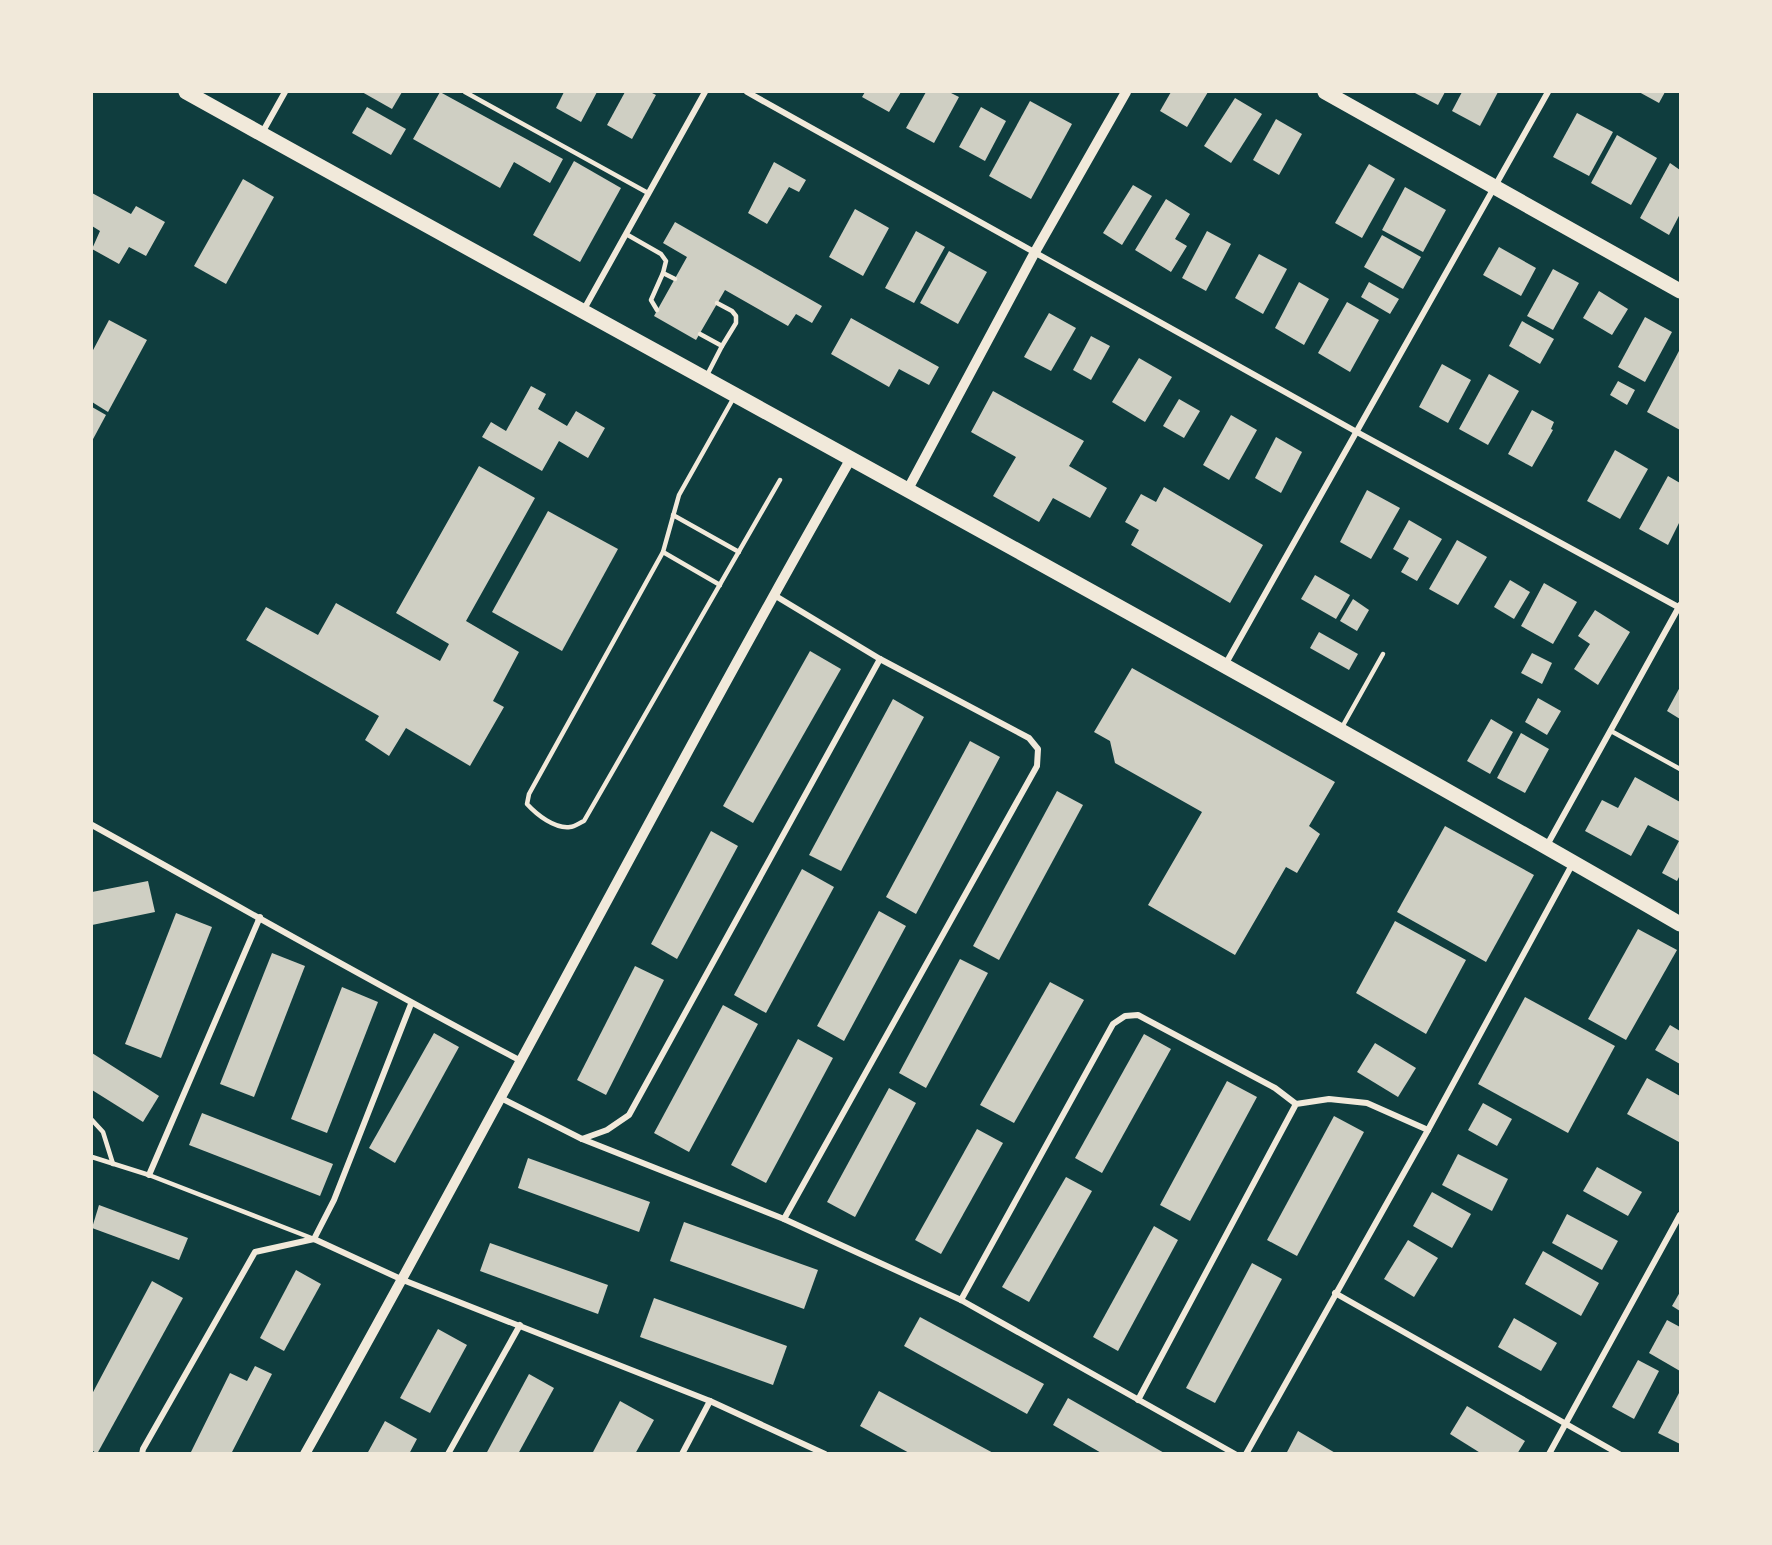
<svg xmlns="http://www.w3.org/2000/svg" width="1772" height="1545" font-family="'Fira Sans',sans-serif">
<rect width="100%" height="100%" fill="#0f3d3e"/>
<g fill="#cfcfc3">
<path d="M362,92h40l-10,17z"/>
<path d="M440,92l123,67 -13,24 -36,-21 -14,26 -87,-49z"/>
<path d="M564,92h33l-16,30 -25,-14z"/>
<path d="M625,92h25l6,3 -24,44 -25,-14z"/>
<path d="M865,92h36l-12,20 -27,-15z"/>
<path d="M926,92h23l10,5 -25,46 -28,-15z"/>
<path d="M1171,92h37l-21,35 -27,-16z"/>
<path d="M1413,92h32l-7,13z"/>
<path d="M1462,92h36l-18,34 -28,-15z"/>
<path d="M1639,92h26l-6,11z"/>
<path d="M1235,98l27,16 -31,49 -27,-17z"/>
<path d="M1030,101l42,23 -41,75 -42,-23z"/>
<path d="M367,107l39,22 -15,26 -39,-22z"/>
<path d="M981,107l25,14 -21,40 -26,-14z"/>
<path d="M1577,113l36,19 -24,44 -36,-19z"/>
<path d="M1276,119l26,15 -23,41 -26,-15z"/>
<path d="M1617,135l40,23 -26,47 -40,-22z"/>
<path d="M574,161l47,27 -41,74 -47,-27z"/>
<path d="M774,162l32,18 -7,12 -10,-5 -22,37 -19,-11z"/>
<path d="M1670,163l10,7v44l-11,21 -29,-17z"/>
<path d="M1369,164l26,15 -33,59 -27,-15z"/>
<path d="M243,179l31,18 -48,87 -32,-18z"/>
<path d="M1133,185l19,11 -30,49 -19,-12z"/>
<path d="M1405,187l41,23 -23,42 -41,-22z"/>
<path d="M92,193l39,21 5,-8 29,16 -19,34 -17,-9 -10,17 -27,-15 8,-18 -8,-5z"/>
<path d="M1166,199l24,15 -15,25 12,7 -16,26 -36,-22z"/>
<path d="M855,209l34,19 -26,48 -34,-19z"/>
<path d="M675,222l147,84 -10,17 -16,-9 -8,12 -63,-36 -29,50 -42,-24 33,-59 -24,-14z"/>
<path d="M916,231l29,16 -31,56 -29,-15z"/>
<path d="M1207,231l24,13 -25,47 -24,-13z"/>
<path d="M1382,235l39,22 -18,32 -39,-22z"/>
<path d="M1499,247l37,21 -15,28 -38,-21z"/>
<path d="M949,251l38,21 -29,52 -38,-21z"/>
<path d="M1259,254l28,15 -24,45 -28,-16z"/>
<path d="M1553,269l26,14 -26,47 -26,-14z"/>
<path d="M1299,282l30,17 -25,46 -29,-17z"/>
<path d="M1369,282l30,17 -9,15 -29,-17z"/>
<path d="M1599,291l29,18 -16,26 -29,-17z"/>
<path d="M1347,302l32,18 -29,52 -32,-19z"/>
<path d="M1049,313l27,15 -25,43 -27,-14z"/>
<path d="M1645,317l27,15 -27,50 -27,-15z"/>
<path d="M851,318l88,49 -10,18 -30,-16 -10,18 -58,-33z"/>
<path d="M109,320l38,20 -39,72 -16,-10v-50z"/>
<path d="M1522,321l32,18 -14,25 -31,-18z"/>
<path d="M1091,336l19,10 -19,34 -18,-10z"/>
<path d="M1680,349v81l-33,-18z"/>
<path d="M1139,358l33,19 -27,45 -33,-20z"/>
<path d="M1442,364l29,16 -23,43 -29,-16z"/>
<path d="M1489,374l30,17 -31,54 -29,-16z"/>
<path d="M1618,381l17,9 -8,15 -17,-10z"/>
<path d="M531,386l15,8 -8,15 29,17 9,-15 29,17 -17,30 -29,-17 -17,30 -60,-34 9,-15 15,9z"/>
<path d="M993,391l91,50 -15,25 38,22 -17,30 -37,-20 -14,24 -46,-26 23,-39 -45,-25z"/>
<path d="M1179,399l21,12 -16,27 -21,-12z"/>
<path d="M92,407l14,8 -14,26z"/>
<path d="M1532,410l22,12 -3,7 2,1 -21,37 -24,-13z"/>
<path d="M1231,415l26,15 -28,50 -26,-15z"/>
<path d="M1276,437l26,15 -21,41 -26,-15z"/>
<path d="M1615,450l33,19 -28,50 -33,-18z"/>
<path d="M479,466l56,32 -69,123 53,31 -26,49 11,6 -34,59 -64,-38 -17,28 -24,-16 14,-24 -133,-76 20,-33 52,28 18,-32 104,58 9,-17 -53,-31z"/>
<path d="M1668,476l12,7v38l-12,24 -29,-16z"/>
<path d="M1164,487l99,58 -33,58 -99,-58 8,-15 -14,-8 16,-28 15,8z"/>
<path d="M1367,490l33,18 -29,51 -31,-17z"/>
<path d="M548,511l70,38 -56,102 -70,-39z"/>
<path d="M1409,520l33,19 -25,42 -16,-9 8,-14 -16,-9z"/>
<path d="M1457,540l30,17 -29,48 -29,-16z"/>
<path d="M1315,575l35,20 -14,24 -35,-20z"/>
<path d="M1510,580l20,12 -16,27 -20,-12z"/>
<path d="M1544,583l33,19 -24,42 -32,-18z"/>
<path d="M1353,599l16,11 -12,21 -17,-10z"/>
<path d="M1595,610l35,22 -32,53 -24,-16 16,-25 -12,-8z"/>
<path d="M1319,632l39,22 -9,16 -39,-22z"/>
<path d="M810,651l31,18 -88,154 -30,-17z"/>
<path d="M1532,653l20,10 -10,21 -21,-11z"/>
<path d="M1132,668l203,114 -26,44 11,8 -23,39 -11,-6 -51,88 -87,-50 54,-93 -87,-49 -5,-22 -16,-9z"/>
<path d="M1680,687v32l-13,-8z"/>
<path d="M1538,698l23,13 -14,24 -22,-13z"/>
<path d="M893,699l31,18 -83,154 -32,-16z"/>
<path d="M1491,719l22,13 -23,42 -23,-13z"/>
<path d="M1521,733l28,16 -24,44 -28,-15z"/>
<path d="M970,741l30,16 -84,157 -30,-17z"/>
<path d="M1635,777l45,25v73l-3,6 -15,-8 17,-32 -31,-16 -17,31 -46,-25 17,-31 16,8z"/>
<path d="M1057,791l26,14 -84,155 -26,-14z"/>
<path d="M1445,826l89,49 -48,87 -89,-50z"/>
<path d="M711,831l27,15 -61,113 -26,-15z"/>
<path d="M802,869l32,18 -68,126 -32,-18z"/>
<path d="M148,881l7,31 -63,13v-33z"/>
<path d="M879,911l27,15 -62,115 -27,-15z"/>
<path d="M176,913l36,14 -51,131 -36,-14z"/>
<path d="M1395,921l71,39 -40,74 -70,-41z"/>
<path d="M1638,929l39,21 -51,90 -38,-21z"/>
<path d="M272,953l33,13 -51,131 -34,-13z"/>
<path d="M960,959l28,14 -62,115 -27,-15z"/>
<path d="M635,966l29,14 -58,115 -29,-15z"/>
<path d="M1050,982l34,18 -70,123 -34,-18z"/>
<path d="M342,987l36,15 -51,131 -36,-14z"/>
<path d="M1525,997l90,49 -47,87 -90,-49z"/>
<path d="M723,1005l35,19 -69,128 -35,-19z"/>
<path d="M1670,1025l10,6v33l-25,-14z"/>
<path d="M434,1033l25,14 -64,116 -26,-15z"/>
<path d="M1144,1034l27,15 -69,124 -27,-15z"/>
<path d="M798,1039l35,19 -67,125 -35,-18z"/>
<path d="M1375,1043l41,25 -18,29 -41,-25z"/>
<path d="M92,1053l67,43 -16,26 -51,-32z"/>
<path d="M1647,1078l33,18 -1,46 -52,-28z"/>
<path d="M1227,1081l30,16 -67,124 -30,-16z"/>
<path d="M889,1088l27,15 -61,114 -28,-15z"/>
<path d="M1483,1103l29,16 -15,27 -29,-16z"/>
<path d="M202,1113l131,51 -13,32 -131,-51z"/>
<path d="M1334,1116l30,16 -67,124 -30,-16z"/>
<path d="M977,1129l26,14 -62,111 -26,-14z"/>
<path d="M1458,1154l50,25 -16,32 -50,-26z"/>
<path d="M528,1158l122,44 -11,30 -121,-44z"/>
<path d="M1597,1167l45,25 -14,24 -45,-25z"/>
<path d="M1066,1177l26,14 -63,111 -27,-15z"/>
<path d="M1432,1192l39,22 -19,34 -39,-22z"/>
<path d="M99,1205l89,33 -9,22 -87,-32z"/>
<path d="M1567,1214l51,27 -16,29 -50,-27z"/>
<path d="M684,1222l134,48 -14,39 -134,-48z"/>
<path d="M1154,1226l24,14 -60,111 -25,-14z"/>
<path d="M1408,1240l30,18 -24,39 -30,-18z"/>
<path d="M490,1243l118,42 -10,29 -118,-43z"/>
<path d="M1543,1251l56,32 -18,33 -56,-32z"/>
<path d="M1252,1263l30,16 -67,124 -29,-15z"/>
<path d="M296,1270l25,14 -37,67 -24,-13z"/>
<path d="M152,1281l31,17 -86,156 -5,-4v-56z"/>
<path d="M1680,1292v19l-8,-5z"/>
<path d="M654,1298l133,48 -14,39 -133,-48z"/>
<path d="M920,1317l124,67 -17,30 -123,-68z"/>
<path d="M1514,1318l43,25 -16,28 -43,-24z"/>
<path d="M1667,1320l13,7v44l-31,-18z"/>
<path d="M438,1329l29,16 -37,68 -30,-15z"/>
<path d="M1638,1360l21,11 -25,48 -22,-12z"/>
<path d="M255,1366l17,8 -41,80h-41l40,-81 17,8z"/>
<path d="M529,1374l25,14 -36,66h-32z"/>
<path d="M879,1391l116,63h-84l-51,-28z"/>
<path d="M1679,1393l1,1v50l-22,-11z"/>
<path d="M1068,1398l98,56h-63l-50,-29z"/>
<path d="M620,1401l34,19 -19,34h-43z"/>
<path d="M1467,1406l58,35 -8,13h-35l-32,-20z"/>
<path d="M385,1421l32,18 -8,15h-42z"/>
<path d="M1298,1431l39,23h-51z"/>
</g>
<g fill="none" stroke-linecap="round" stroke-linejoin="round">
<g stroke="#f1e9da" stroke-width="4.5">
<path d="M465,92l183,101"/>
<path d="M626,234l35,20 5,7 -3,12 -12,27 6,10"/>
<path d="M663,273l12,6"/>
<path d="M717,303l15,8 4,5v7l-14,23"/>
<path d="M700,334l22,12 -16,31"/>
<path d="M733,399l-54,96 -16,57 -134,242 -2,10c10,11 28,25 43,23 5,0 9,-4 14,-6l196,-341"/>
<path d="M673,515l66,37"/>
<path d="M663,552l57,33"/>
<path d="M1341,729l42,-75"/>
<path d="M1611,731l69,38"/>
<path d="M92,1120l11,12 10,32"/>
<path d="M92,1157l57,18 165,64"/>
</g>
<g stroke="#f1e9da" stroke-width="6">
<path d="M747,92l608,339 325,177"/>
<path d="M262,133l23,-41"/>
<path d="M583,311l122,-219"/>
<path d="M774,595l106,64 149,79 9,11 -1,17 -253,453"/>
<path d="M1225,665l323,-573"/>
<path d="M92,825c143,79 284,160 429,236"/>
<path d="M1546,847l134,-242"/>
<path d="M501,1098l81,41 202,80 177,81 274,154"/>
<path d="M582,1139l25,-9 22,-15 251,-456"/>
<path d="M149,1175l111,-258"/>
<path d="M314,1239l89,41 307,121 115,53"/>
<path d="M314,1239l20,-39 77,-196"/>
<path d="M1335,1293l284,161"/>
<path d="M961,1300l152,-276 12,-8 13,-1 137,73 21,16"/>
<path d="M1138,1400l158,-296 33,-5 38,4 61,27"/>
<path d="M142,1454l1,-5 112,-197 59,-13"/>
<path d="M448,1454l72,-129"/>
<path d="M682,1454l28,-53"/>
<path d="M1246,1454l182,-324 145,-267"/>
<path d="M1549,1454l131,-239"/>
</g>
<g stroke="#f1e9da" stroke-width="10">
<path d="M907,491l128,-239 91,-160"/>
<path d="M305,1454c186,-330 358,-666 545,-994"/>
</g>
<g stroke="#f1e9da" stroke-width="15">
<path d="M186,92c498,277 1001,547 1494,832"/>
<path d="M1325,92l355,199"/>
</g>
</g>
<rect width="1772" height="1545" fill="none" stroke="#f1e9da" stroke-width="186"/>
</svg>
